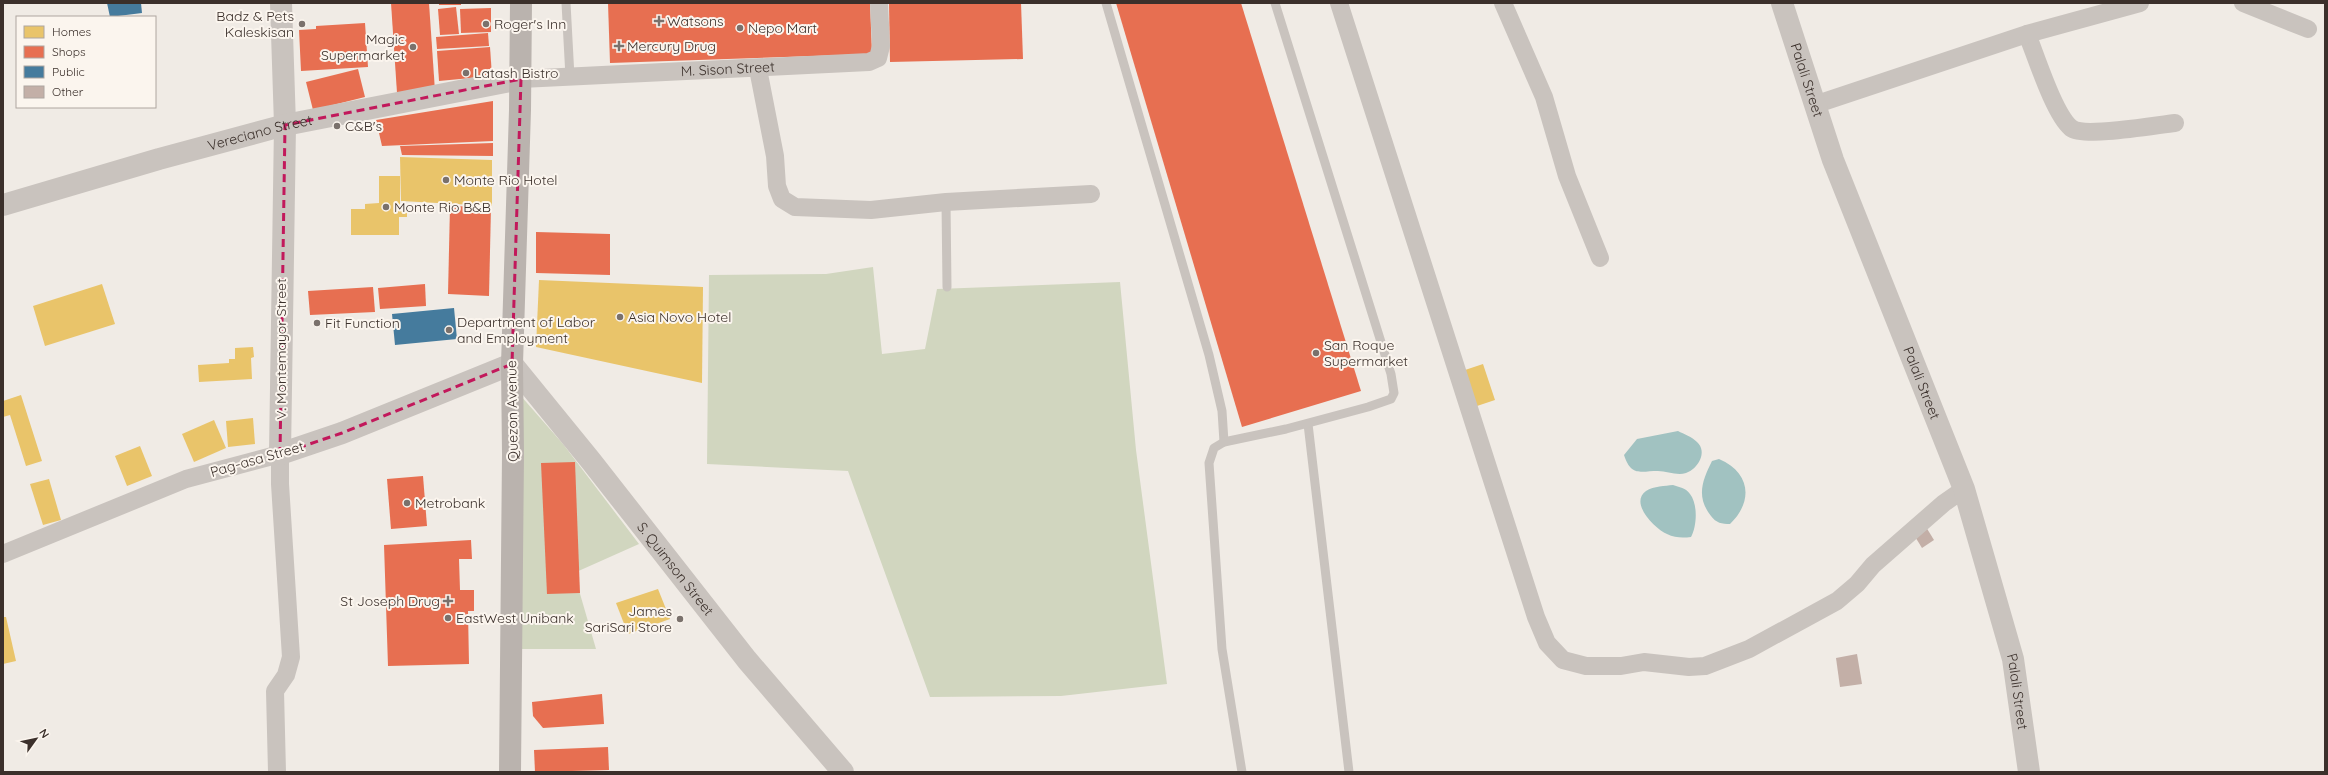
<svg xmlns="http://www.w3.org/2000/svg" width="2328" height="775" font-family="Quicksand,sans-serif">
<rect width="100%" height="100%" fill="#f0ebe5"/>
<g fill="#d1d6bf">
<path d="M873,267l9,87 43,-5 12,-60 183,-7 16,168 31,234 -106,12 -131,1 -82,-226 -141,-7 2,-189 117,-1z"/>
<path d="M520,395l43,49 76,100 -65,29 22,76h-77z"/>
</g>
<g fill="#a1c2c1">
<path d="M1678,431c6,3 14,6 19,11 11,10 1,27 -11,31 -9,3 -19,-2 -28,-2 -17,0 -27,6 -34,-16l13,-16z"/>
<path d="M1719,459c31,13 35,42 11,65 -8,0 -14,-1 -19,-8 -15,-19 -9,-35 1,-55z"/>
<path d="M1673,485c6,2 13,3 17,9 8,10 7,32 1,43 -8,1 -16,1 -24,-3 -12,-5 -38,-31 -21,-43 8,-5 19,-5 27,-6z"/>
</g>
<g fill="#e9c46a">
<path d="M400,157l92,3v46l-91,-5z"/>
<path d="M379,176h21v29h7v12h-8v18h-48v-26h14v-5l14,-1z"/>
<path d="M539,280l164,7 -1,96 -166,-36z"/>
<path d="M102,284l13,40 -70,22 -12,-40z"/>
<path d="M253,347l1,10 -3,1 1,21 -53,3 -1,-17 31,-2v-4h6v-11z"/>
<path d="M1483,364l12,36 -24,8 -12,-36z"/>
<path d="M21,395l21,66 -16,5 -16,-51 -7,2v-16z"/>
<path d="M253,418l2,26 -27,3 -2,-26z"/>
<path d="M214,420l12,28 -32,14 -12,-28z"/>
<path d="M140,446l12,30 -25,10 -12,-30z"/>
<path d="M49,479l12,41 -18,5 -13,-41z"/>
<path d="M658,589l12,30 -42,15 -12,-31z"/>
<path d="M3,617h3l10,44 -13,3z"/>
</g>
<g fill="#e76f51">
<path d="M391,3h38l6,88 -38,2z"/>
<rect x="439" y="3" width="22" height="2"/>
<path d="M608,3h262l2,51 -262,9z"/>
<path d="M889,3h132l2,56 -133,3z"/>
<path d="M1116,3h125l120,388 -119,36z"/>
<path d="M456,7l3,27 -19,1 -2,-26z"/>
<path d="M491,8v24l-30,1 -1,-24z"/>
<path d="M365,23l3,44 -67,4 -2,-41 17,-1v-3z"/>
<path d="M488,33l1,13 -52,3 -1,-12z"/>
<path d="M490,47l2,29 -53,5 -2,-30z"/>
<path d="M358,69l7,28 -52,13 -7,-28z"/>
<path d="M493,101v40l-111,5 -6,-26z"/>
<path d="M493,143v13l-91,-1 -2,-9z"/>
<path d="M450,206l41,1 -2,89 -41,-2z"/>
<path d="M536,232l74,2v41l-74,-2z"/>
<path d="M425,284l1,22 -46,3 -2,-21z"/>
<path d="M373,287l2,25 -65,3 -2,-24z"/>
<path d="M575,462l5,131 -33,1 -6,-131z"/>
<path d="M423,476l4,50 -36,3 -4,-50z"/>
<path d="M471,540l1,19h-13l1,31h14v21h-6l1,53 -81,2 -4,-121z"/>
<path d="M602,694l2,30 -61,4 -10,-12 -1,-14z"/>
<path d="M608,747l1,23 -74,2 -1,-22z"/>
</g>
<g fill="#457b9d">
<path d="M107,3h34l1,10 -32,4z"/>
<path d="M454,308l3,31 -62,6 -3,-31z"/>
</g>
<g fill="#c3afa7">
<path d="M1926,527l8,13 -12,8 -8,-13z"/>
<path d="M1857,654l5,30 -22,3 -4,-29z"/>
</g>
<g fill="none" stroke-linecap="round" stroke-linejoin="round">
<g stroke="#c9c3be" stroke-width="9">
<path d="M566,3l4,74"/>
<path d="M1106,3l103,352 13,56 2,31"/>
<path d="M946,202l1,85"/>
<path d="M1308,424l41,348"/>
<path d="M1242,772l-20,-123 -13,-186 5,-15 10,-6 62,-13 82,-22 23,-8 3,-6 -3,-19 -116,-371"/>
</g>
<g stroke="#c9c3be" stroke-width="18">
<path d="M1339,3l197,614 11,26 16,17 23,6h35l23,-4 45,5 16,-1 44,-17 88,-48 20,-17 16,-19 71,-62 20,-14"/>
<path d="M1503,3l41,94 23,79 33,82"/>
<path d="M2243,3l65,26"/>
<path d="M2027,34c9,22 27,80 44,94 13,10 85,-3 104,-5"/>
<path d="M758,69l17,87 2,30 5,13 13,8 76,3 75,-8 145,-8"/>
<path id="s1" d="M521,79l348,-17 9,-4 3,-12 -2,-43"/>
<path d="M1814,105l213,-71 113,-31"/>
<path d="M3,554l183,-75 94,-25v30l11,173 -5,18 -11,16 2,81"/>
</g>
<g stroke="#c9c3be" stroke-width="22">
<path id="s2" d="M281,3l4,122 -5,329 62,-21 170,-69 79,97 156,199 96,112"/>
<path id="s3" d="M1782,3l51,157 131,329 49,170 16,113"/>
<path id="s4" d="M3,205l156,-46 126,-34 236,-46"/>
</g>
<path stroke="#bab3ae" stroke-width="22" d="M510,772l3,-318 -1,-90 8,-254 1,-107"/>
</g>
<path fill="none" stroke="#c2185b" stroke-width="3" stroke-dasharray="8 5" stroke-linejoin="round" d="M521,79l-9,285 -170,69 -62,21 5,-329z"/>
<g fill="#7a716c" stroke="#fbf5ee" stroke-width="1.5">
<path d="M657 15h4v4h4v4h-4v4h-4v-4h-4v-4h4z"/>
<circle cx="302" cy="24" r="4"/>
<circle cx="486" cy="24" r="4"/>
<circle cx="740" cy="28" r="4"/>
<path d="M617 40h4v4h4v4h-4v4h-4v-4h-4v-4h4z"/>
<circle cx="413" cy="47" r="4"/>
<circle cx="466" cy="73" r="4"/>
<circle cx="337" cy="126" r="4"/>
<circle cx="446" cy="180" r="4"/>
<circle cx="386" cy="207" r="4"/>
<circle cx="620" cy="317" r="4"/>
<circle cx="317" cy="323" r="4"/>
<circle cx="449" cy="330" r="4"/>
<circle cx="1316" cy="353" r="4"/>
<circle cx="407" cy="503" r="4"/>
<path d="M446 595h4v4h4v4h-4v4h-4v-4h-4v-4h4z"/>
<circle cx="448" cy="618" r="4"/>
<circle cx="680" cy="619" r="4"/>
</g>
<g text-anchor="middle" stroke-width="4" stroke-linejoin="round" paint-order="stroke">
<g font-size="14" fill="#3b302b" stroke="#fbf5ee" text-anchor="start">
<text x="294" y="21" text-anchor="end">Badz &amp; Pets<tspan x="294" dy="16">Kaleskisan</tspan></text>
<text x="667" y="26">Watsons</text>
<text x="494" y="29">Roger's Inn</text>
<text x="748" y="33">Nepo Mart</text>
<text x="405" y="44" text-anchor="end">Magic<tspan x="405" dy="16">Supermarket</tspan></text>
<text x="627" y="51">Mercury Drug</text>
<text x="474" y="78">Latash Bistro</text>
<text x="345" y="131">C&amp;B's</text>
<text x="454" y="185">Monte Rio Hotel</text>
<text x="394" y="212">Monte Rio B&amp;B</text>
<text x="628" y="322">Asia Novo Hotel</text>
<text x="457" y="327">Department of Labor<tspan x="457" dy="16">and Employment</tspan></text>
<text x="325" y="328">Fit Function</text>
<text x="1324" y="350">San Roque<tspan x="1324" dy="16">Supermarket</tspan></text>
<text x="415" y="508">Metrobank</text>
<text x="440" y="606" text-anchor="end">St Joseph Drug</text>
<text x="672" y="616" text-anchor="end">James<tspan x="672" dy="16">SariSari Store</tspan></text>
<text x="456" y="623">EastWest Unibank</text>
</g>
<g font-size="14" fill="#3b302b" stroke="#fbf5ee">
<text dy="5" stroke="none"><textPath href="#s1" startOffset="207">M. Sison Street</textPath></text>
<text dy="5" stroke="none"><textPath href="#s3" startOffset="81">Palali Street</textPath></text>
<text dy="5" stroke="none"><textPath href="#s4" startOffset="267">Vereciano Street</textPath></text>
<text transform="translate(281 349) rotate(-90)" y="5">V. Montemayor Street</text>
<text dy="5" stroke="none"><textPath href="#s3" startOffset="405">Palali Street</textPath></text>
<text transform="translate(512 411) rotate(-91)" y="5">Quezon Avenue</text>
<text transform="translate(257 459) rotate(-16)" y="5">Pag-asa Street</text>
<text dy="5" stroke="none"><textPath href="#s2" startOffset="962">S. Quimson Street</textPath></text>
<text dy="5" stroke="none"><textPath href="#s3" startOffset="729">Palali Street</textPath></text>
</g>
</g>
<rect width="2328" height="775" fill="none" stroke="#3b302b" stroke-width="8"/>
<rect x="16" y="16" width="140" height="92" fill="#fbf5ee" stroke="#aea6a0"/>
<rect x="24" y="26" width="20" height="12" fill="#e9c46a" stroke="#aea6a0"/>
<text x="52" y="36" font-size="12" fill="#3b302b">Homes</text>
<rect x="24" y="46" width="20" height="12" fill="#e76f51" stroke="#aea6a0"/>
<text x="52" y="56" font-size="12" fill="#3b302b">Shops</text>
<rect x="24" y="66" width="20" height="12" fill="#457b9d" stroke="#aea6a0"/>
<text x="52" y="76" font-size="12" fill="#3b302b">Public</text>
<rect x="24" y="86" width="20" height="12" fill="#c3afa7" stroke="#aea6a0"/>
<text x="52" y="96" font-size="12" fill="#3b302b">Other</text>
<g transform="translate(36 739) rotate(57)" stroke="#fbf5ee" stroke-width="3" paint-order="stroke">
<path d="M0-3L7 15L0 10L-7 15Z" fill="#3b302b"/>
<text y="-6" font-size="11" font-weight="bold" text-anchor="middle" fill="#3b302b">N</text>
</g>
</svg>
